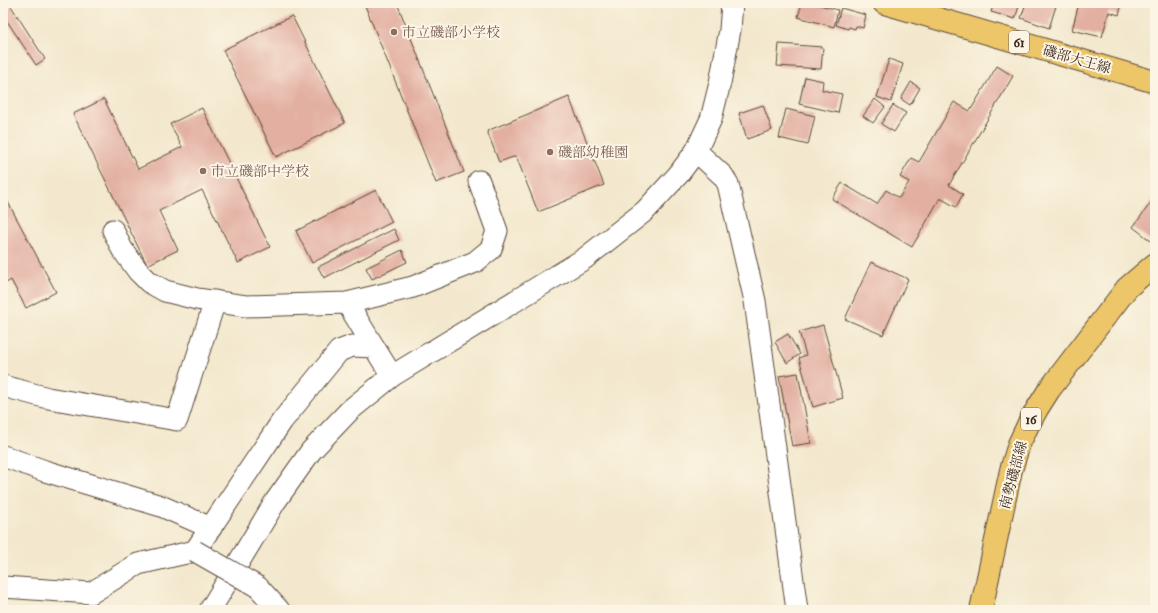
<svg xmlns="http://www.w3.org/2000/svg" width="1158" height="613" font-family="'IM FELL Double Pica','Noto Serif JP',serif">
<rect width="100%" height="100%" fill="#fcf5e5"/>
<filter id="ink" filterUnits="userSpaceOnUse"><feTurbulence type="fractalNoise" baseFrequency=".025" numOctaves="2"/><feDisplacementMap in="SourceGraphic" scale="8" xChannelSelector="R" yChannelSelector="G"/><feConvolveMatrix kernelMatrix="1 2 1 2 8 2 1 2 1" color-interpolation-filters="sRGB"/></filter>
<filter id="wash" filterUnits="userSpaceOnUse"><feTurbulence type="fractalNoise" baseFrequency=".012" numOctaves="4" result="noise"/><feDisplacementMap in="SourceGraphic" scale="16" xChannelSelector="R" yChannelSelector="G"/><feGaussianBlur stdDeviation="0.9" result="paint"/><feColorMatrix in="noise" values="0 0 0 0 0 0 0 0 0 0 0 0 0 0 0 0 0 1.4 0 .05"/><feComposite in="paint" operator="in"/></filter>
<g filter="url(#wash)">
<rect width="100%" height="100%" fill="#f3e8cd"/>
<g id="blocks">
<g fill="#e2afa1">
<path d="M3,3h6l36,56 -9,6 -33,-50z"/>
<path d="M364,3h33l67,169 -28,11z"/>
<path d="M802,3h10l26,7 -4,17 -36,-10z"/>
<path d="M994,3h26l-5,16 -24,-7z"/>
<path d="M1026,3h31l-8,25 -28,-10z"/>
<path d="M1079,3h43l-3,12 -10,-3 -7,25 -30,-7z"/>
<path d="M841,8l25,7 -3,13 -7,-2 -1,3 -6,-2 -1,2 -12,-4z"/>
<path d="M292,16l53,107 -69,34 -53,-107z"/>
<path d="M779,44l44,3 -2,22 -44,-3z"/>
<path d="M889,59l14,5 -12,38 -14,-5z"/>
<path d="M997,66l16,10 -64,109 14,9 -7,13 -16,-9 -28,49 -80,-48 10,-16 35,21 9,-14 13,8 10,-16 -9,-5 11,-19 8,4 35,-60 16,9z"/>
<path d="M805,77l18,4 -1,9 20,4 -4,19 -39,-9z"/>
<path d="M911,82l9,6 -10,17 -9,-6z"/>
<path d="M569,97l35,88 -66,27 -22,-56 -17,6 -12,-31z"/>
<path d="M104,99l34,70 44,-22 -12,-23 32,-16 68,139 -32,16 -36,-73 -43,21 19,39 -31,15 -74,-151z"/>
<path d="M875,99l10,8 -12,16 -10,-7z"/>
<path d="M763,105l9,25 -25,9 -8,-26z"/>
<path d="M893,105l13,8 -12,19 -13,-8z"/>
<path d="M786,109l29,7 -7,29 -29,-7z"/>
<path d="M376,190l16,32 -80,41 -16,-32z"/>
<path d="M3,193l53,99 -30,16 -15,-28 -8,5z"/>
<path d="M1155,197v39l-4,5 -18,-14z"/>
<path d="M394,229l5,11 -75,38 -6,-11z"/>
<path d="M402,250l5,12 -35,17 -6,-11z"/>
<path d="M871,262l37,17 -25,56 -38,-16z"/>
<path d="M823,325l20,73 -30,9 -14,-49 7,-3 -7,-23z"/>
<path d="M788,334l12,20 -13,9 -12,-21z"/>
<path d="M798,373l13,70 -19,3 -13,-70z"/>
</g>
</g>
</g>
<g filter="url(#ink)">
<use href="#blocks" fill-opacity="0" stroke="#574638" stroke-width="1"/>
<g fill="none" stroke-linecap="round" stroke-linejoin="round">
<defs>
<g id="minor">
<path d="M696,151l27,25 5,8 27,117 42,309"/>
<path d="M113,230l9,19 16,22 11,11 16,9 32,8 49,7 101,-3 66,-16 62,-25 16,-13 6,-18 -18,-50"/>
<path d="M347,303l27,44"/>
<path d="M3,386l45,12 129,22 38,-119"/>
<path d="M3,456l42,15 116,35 50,22"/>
<path d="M3,587l88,6 47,-29 57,-13 87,-130 57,-70 13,-5 22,1 18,29"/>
<path d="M258,587l21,23"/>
<path d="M210,610l65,-108 36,-51 39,-41 42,-34 192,-117 61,-48 33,-36 18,-24 15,-32 9,-36 10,-53 2,-27"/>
</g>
<g id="major">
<path d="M884,3l271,79"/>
<path d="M981,610l30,-140 8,-26 9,-19 9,-16 12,-19 78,-102 28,-24"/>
</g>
</defs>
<use href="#minor" stroke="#574638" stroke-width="23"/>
<use href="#major" stroke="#574638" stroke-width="24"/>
<use href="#minor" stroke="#fff" stroke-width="21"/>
<use href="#major" stroke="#ecc669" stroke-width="22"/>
<defs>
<path id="minor-bridge" d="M195,551l63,36"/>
</defs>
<use href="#minor-bridge" stroke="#574638" stroke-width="23" stroke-linecap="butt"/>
<use href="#minor-bridge" stroke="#fff" stroke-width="21"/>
</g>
</g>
<g fill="#8d6e63" stroke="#fcf5e5" stroke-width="1.5">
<circle cx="394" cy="32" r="4"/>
<circle cx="550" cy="152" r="4"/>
<circle cx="203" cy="171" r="4"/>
</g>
<g text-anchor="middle" stroke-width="4" stroke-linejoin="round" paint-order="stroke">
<g fill="#fcf5e5" stroke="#75675a" stroke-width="1">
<rect x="1009" y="31" width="20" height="22" rx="3"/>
<rect x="1021" y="408" width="20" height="22" rx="3"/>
</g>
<g font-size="13" font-weight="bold" fill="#3b2a1e">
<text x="1019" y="47">61</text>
<text x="1031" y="424">16</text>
</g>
<g font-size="14" fill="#785e54" stroke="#fcf5e5" text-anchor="start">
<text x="402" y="37">市立磯部小学校</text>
<text x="558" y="157">磯部幼稚園</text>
<text x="211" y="176">市立磯部中学校</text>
</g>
<g font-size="14" fill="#3b2a1e" stroke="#fcf5e5">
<text transform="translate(1077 59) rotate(16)" y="5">磯部大王線</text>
<text transform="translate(1013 475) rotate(-75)" y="5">南勢磯部線</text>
</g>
</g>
<rect width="1158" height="613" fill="none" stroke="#fcf5e5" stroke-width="16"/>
</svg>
